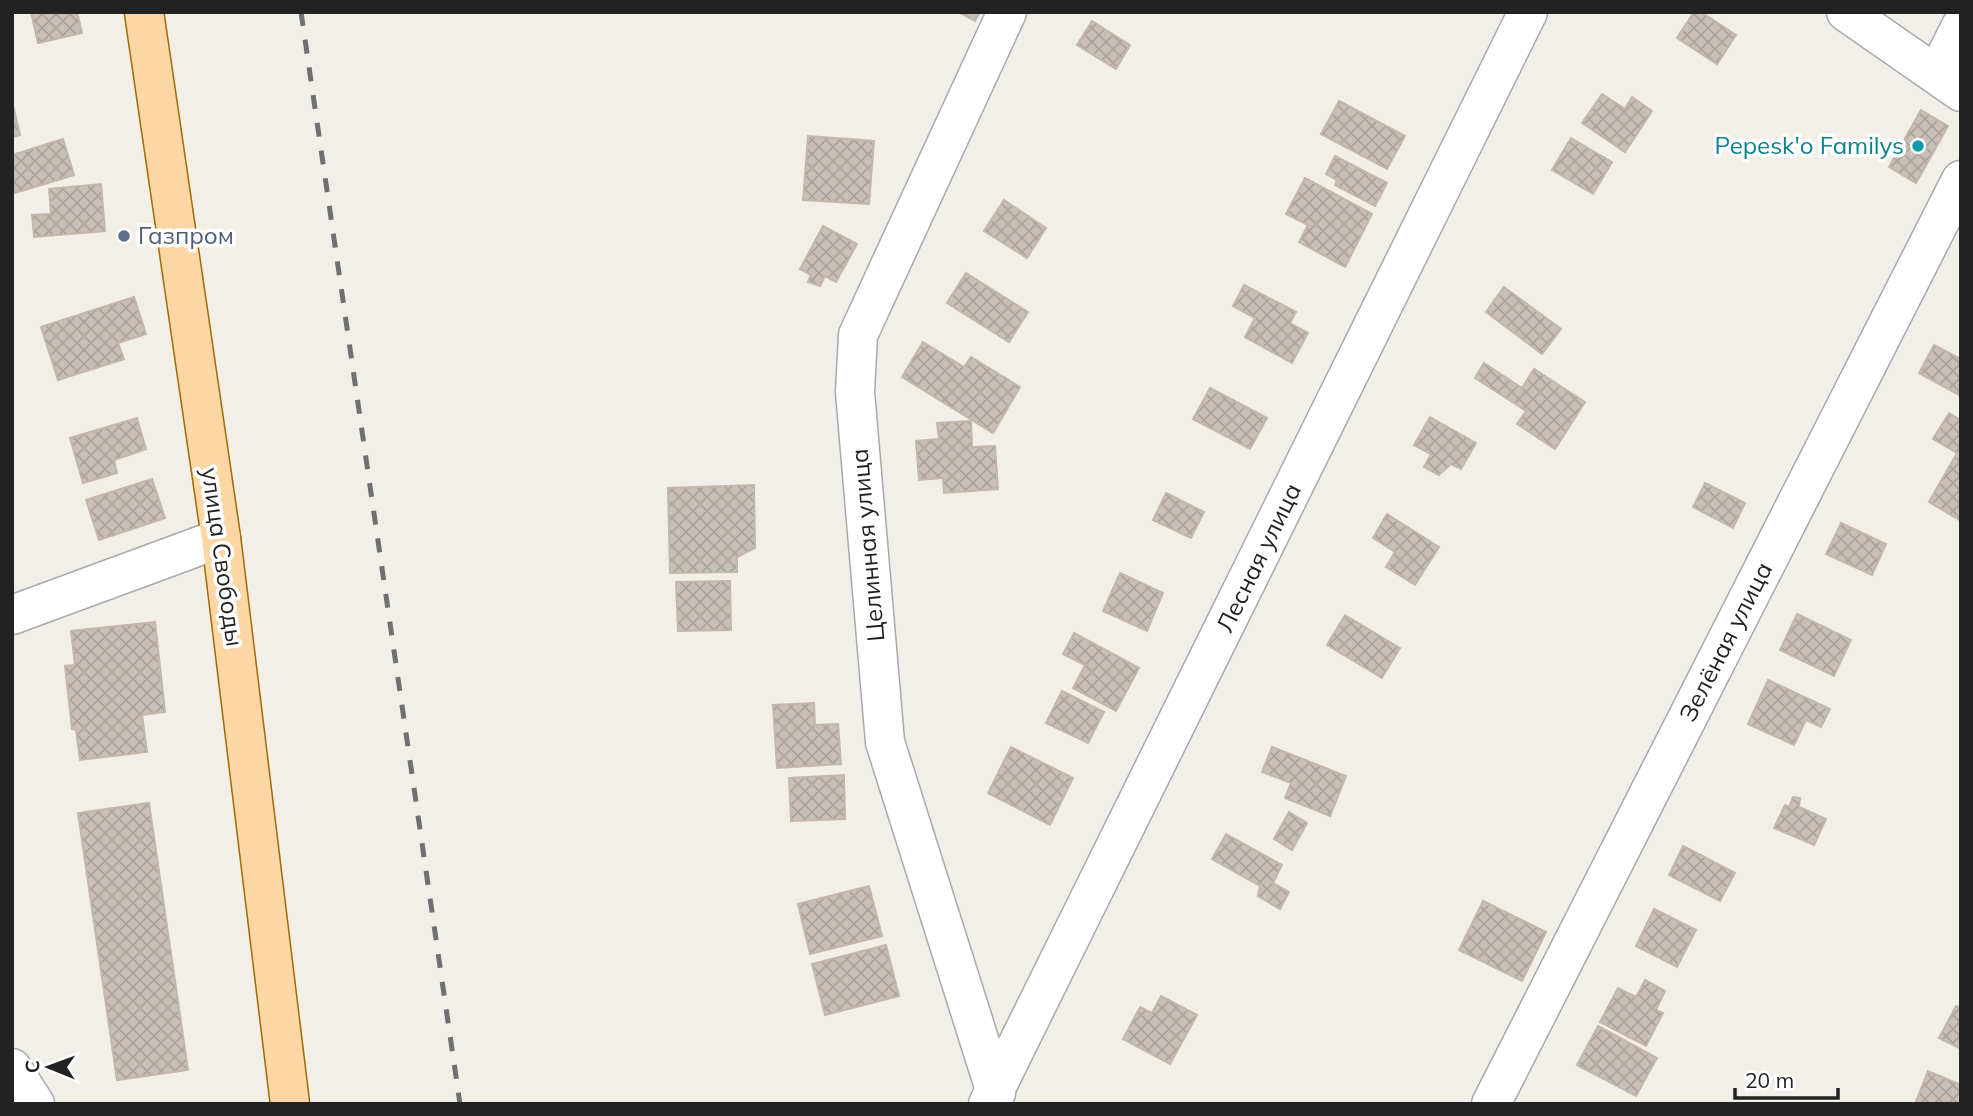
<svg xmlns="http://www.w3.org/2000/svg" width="1973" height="1116" font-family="Mulish,sans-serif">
<defs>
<pattern id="building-cross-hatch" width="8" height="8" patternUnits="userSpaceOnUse" patternTransform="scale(1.75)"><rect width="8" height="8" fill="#c7bfb8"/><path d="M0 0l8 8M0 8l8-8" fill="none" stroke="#aba49e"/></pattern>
</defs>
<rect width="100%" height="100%" fill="#f2efe9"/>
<g fill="url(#building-cross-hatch)" stroke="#c4b6ab" stroke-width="2">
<path d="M31,12h46l5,21 -44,10z"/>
<path d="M958,12h22l-5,9z"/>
<path d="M1694,12h7l35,23 -19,29 -40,-26z"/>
<path d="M1092,21l38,24 -14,24 -39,-24z"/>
<path d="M1602,94l23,15 7,-12 20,14 -27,41 -43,-29z"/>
<path d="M1339,101l66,35 -18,33 -66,-35z"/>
<path d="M13,105l7,30 -8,2v-32z"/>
<path d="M1921,110l27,16 -32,57 -27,-16z"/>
<path d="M808,136l66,5 -5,63 -66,-4z"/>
<path d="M1571,138l41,24 -19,32 -41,-24z"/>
<path d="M63,139l11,36 -59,18 -3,-10v-28z"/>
<path d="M1335,156l52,27 -12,23 -40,-21 2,-5 -11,-6z"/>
<path d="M1305,178l67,36 -27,53 -46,-25 9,-17 -22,-11z"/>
<path d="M101,184l4,47 -71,6 -2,-22 19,-1 -2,-25z"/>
<path d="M1004,200l42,28 -19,30 -43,-27z"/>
<path d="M823,226l34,18 -21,38 -11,-6 -5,10 -12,-4 3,-7 -11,-6z"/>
<path d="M966,273l62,39 -19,30 -62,-39z"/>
<path d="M1244,285l52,27 -6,11 18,10 -16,30 -47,-26 10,-19 -22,-12z"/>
<path d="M1504,287l57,42 -19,25 -56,-42z"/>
<path d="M134,297l12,37 -28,9 6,16 -66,21 -17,-53z"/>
<path d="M923,342l41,25 7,-10 49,30 -27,46 -91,-56z"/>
<path d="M1934,345l27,14v37l-42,-23z"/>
<path d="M1484,363l38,25 12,-19 51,33 -30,47 -38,-25 9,-13 -51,-33z"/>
<path d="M1210,388l57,30 -17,31 -57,-30z"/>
<path d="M1949,413l12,7v101l-32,-19 28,-49 -24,-14z"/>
<path d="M1430,417l46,26 -15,26 -10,-5 -12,11 -15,-8 7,-13 -17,-9z"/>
<path d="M137,418l9,31 -32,11 3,13 -34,10 -13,-45z"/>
<path d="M971,421l1,26 23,-1 3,43 -54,4 -1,-15 -24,2 -3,-39 23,-2 -2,-16z"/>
<path d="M152,479l13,39 -66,22 -13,-40z"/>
<path d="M1705,483l40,20 -12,25 -40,-21z"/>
<path d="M754,485l1,63 -18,9v15l-67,1 -2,-85z"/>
<path d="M1166,493l38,19 -13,26 -38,-18z"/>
<path d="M1387,514l52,33 -24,38 -29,-18 9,-15 -22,-14z"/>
<path d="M1841,523l45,21 -14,31 -46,-21z"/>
<path d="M1120,573l43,20 -16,38 -44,-20z"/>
<path d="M730,581l1,49 -53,1 -2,-49z"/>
<path d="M1797,614l54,26 -17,36 -54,-26z"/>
<path d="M1345,615l55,33 -18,30 -55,-33z"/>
<path d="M155,622l10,90 -23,3 5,37 -67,8 -4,-30 -4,-1 -7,-63 10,-1 -4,-34z"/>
<path d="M1074,633l65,35 -23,43 -43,-23 12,-23 -22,-11z"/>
<path d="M1768,680l62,29 -9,18 -15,-7 -12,25 -46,-21z"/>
<path d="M1062,691l42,21 -16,31 -42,-20z"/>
<path d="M814,703l1,22 23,-1 3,40 -64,4 -4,-63z"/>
<path d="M1011,747l62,31 -23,47 -62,-32z"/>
<path d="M1272,747l74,29 -16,40 -45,-18 6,-15 -29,-11z"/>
<path d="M844,775l1,44 -54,2 -2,-43z"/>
<path d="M1793,797l7,1 -1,9 27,12 -12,26 -40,-17 11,-23 4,2z"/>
<path d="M149,803l39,267 -71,10 -39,-267z"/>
<path d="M1289,812l18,11 -15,27 -18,-11z"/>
<path d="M1226,834l56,31 -9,18 16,9 -9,17 -22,-13 2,-10 -48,-27z"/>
<path d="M1683,846l52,27 -15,28 -51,-26z"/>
<path d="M869,886l13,50 -72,18 -12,-50z"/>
<path d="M1483,901l63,31 -24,49 -63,-31z"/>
<path d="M1654,909l42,21 -19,37 -41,-21z"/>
<path d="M886,945l13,51 -74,19 -13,-51z"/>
<path d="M1645,980l20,11 -9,19 7,3 -17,33 -46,-24 18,-34 18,9z"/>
<path d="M1161,996l36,19 -27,49 -47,-25 17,-32 12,6z"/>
<path d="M1956,1006l5,2v41l-22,-11z"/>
<path d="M1598,1026l59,32 -21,38 -59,-31z"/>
<path d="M1928,1071l33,14v19h-46z"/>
</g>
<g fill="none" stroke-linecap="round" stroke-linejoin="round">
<defs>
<g id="street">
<path d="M1846,12l115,80"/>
<path d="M1937,74l24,-48"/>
<path d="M12,615l209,-77"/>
<path d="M12,1068l23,36"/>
<path d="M996,1093l-111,-351 -30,-350 3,-57 149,-323"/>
<path d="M988,1104l540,-1092"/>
<path d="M1491,1104l470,-924"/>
</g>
<path id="primary" d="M144,12l77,526 69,566"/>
</defs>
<use href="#street" stroke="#a9a9a9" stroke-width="41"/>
<use href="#primary" stroke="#a06b00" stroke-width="41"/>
<use href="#street" stroke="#fff" stroke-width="38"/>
<use href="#primary" stroke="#fcd6a4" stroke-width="38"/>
<path stroke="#707070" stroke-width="5" stroke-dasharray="14 14" stroke-linecap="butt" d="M301,12l159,1092"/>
</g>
<circle fill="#0f9aa8" stroke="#fff" stroke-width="2.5" cx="1918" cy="146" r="7"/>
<circle fill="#5c6f8a" stroke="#fff" stroke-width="2.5" cx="124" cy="236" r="7"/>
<g text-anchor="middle" stroke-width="7" stroke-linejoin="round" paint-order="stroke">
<g font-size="24" fill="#0d838f" stroke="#fff" text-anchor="end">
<text x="1904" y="154">Pepesk'o Familys</text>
</g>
<g font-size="24" fill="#4e5e75" stroke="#fff" text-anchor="start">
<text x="138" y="244">Газпром</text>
</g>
<g font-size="24" fill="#222" stroke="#fff">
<text transform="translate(868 545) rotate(-95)" y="8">Целинная улица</text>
<text transform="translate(222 557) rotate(82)" y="8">улица Свободы</text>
<text transform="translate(1259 558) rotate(-64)" y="8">Лесная улица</text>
<text transform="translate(1726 642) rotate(-63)" y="8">Зелёная улица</text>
</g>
</g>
<rect width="1973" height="1116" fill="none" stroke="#222222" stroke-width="28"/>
<g transform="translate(49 1067) rotate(271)" stroke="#ffffff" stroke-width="5" paint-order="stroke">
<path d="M0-5L12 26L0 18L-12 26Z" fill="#222222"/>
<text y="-10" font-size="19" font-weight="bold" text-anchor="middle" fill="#222222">С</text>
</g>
<path d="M1735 1088v10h103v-10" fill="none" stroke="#222222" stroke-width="3.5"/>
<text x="1745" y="1088" font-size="21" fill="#222222" stroke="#ffffff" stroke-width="5" paint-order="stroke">20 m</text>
</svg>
